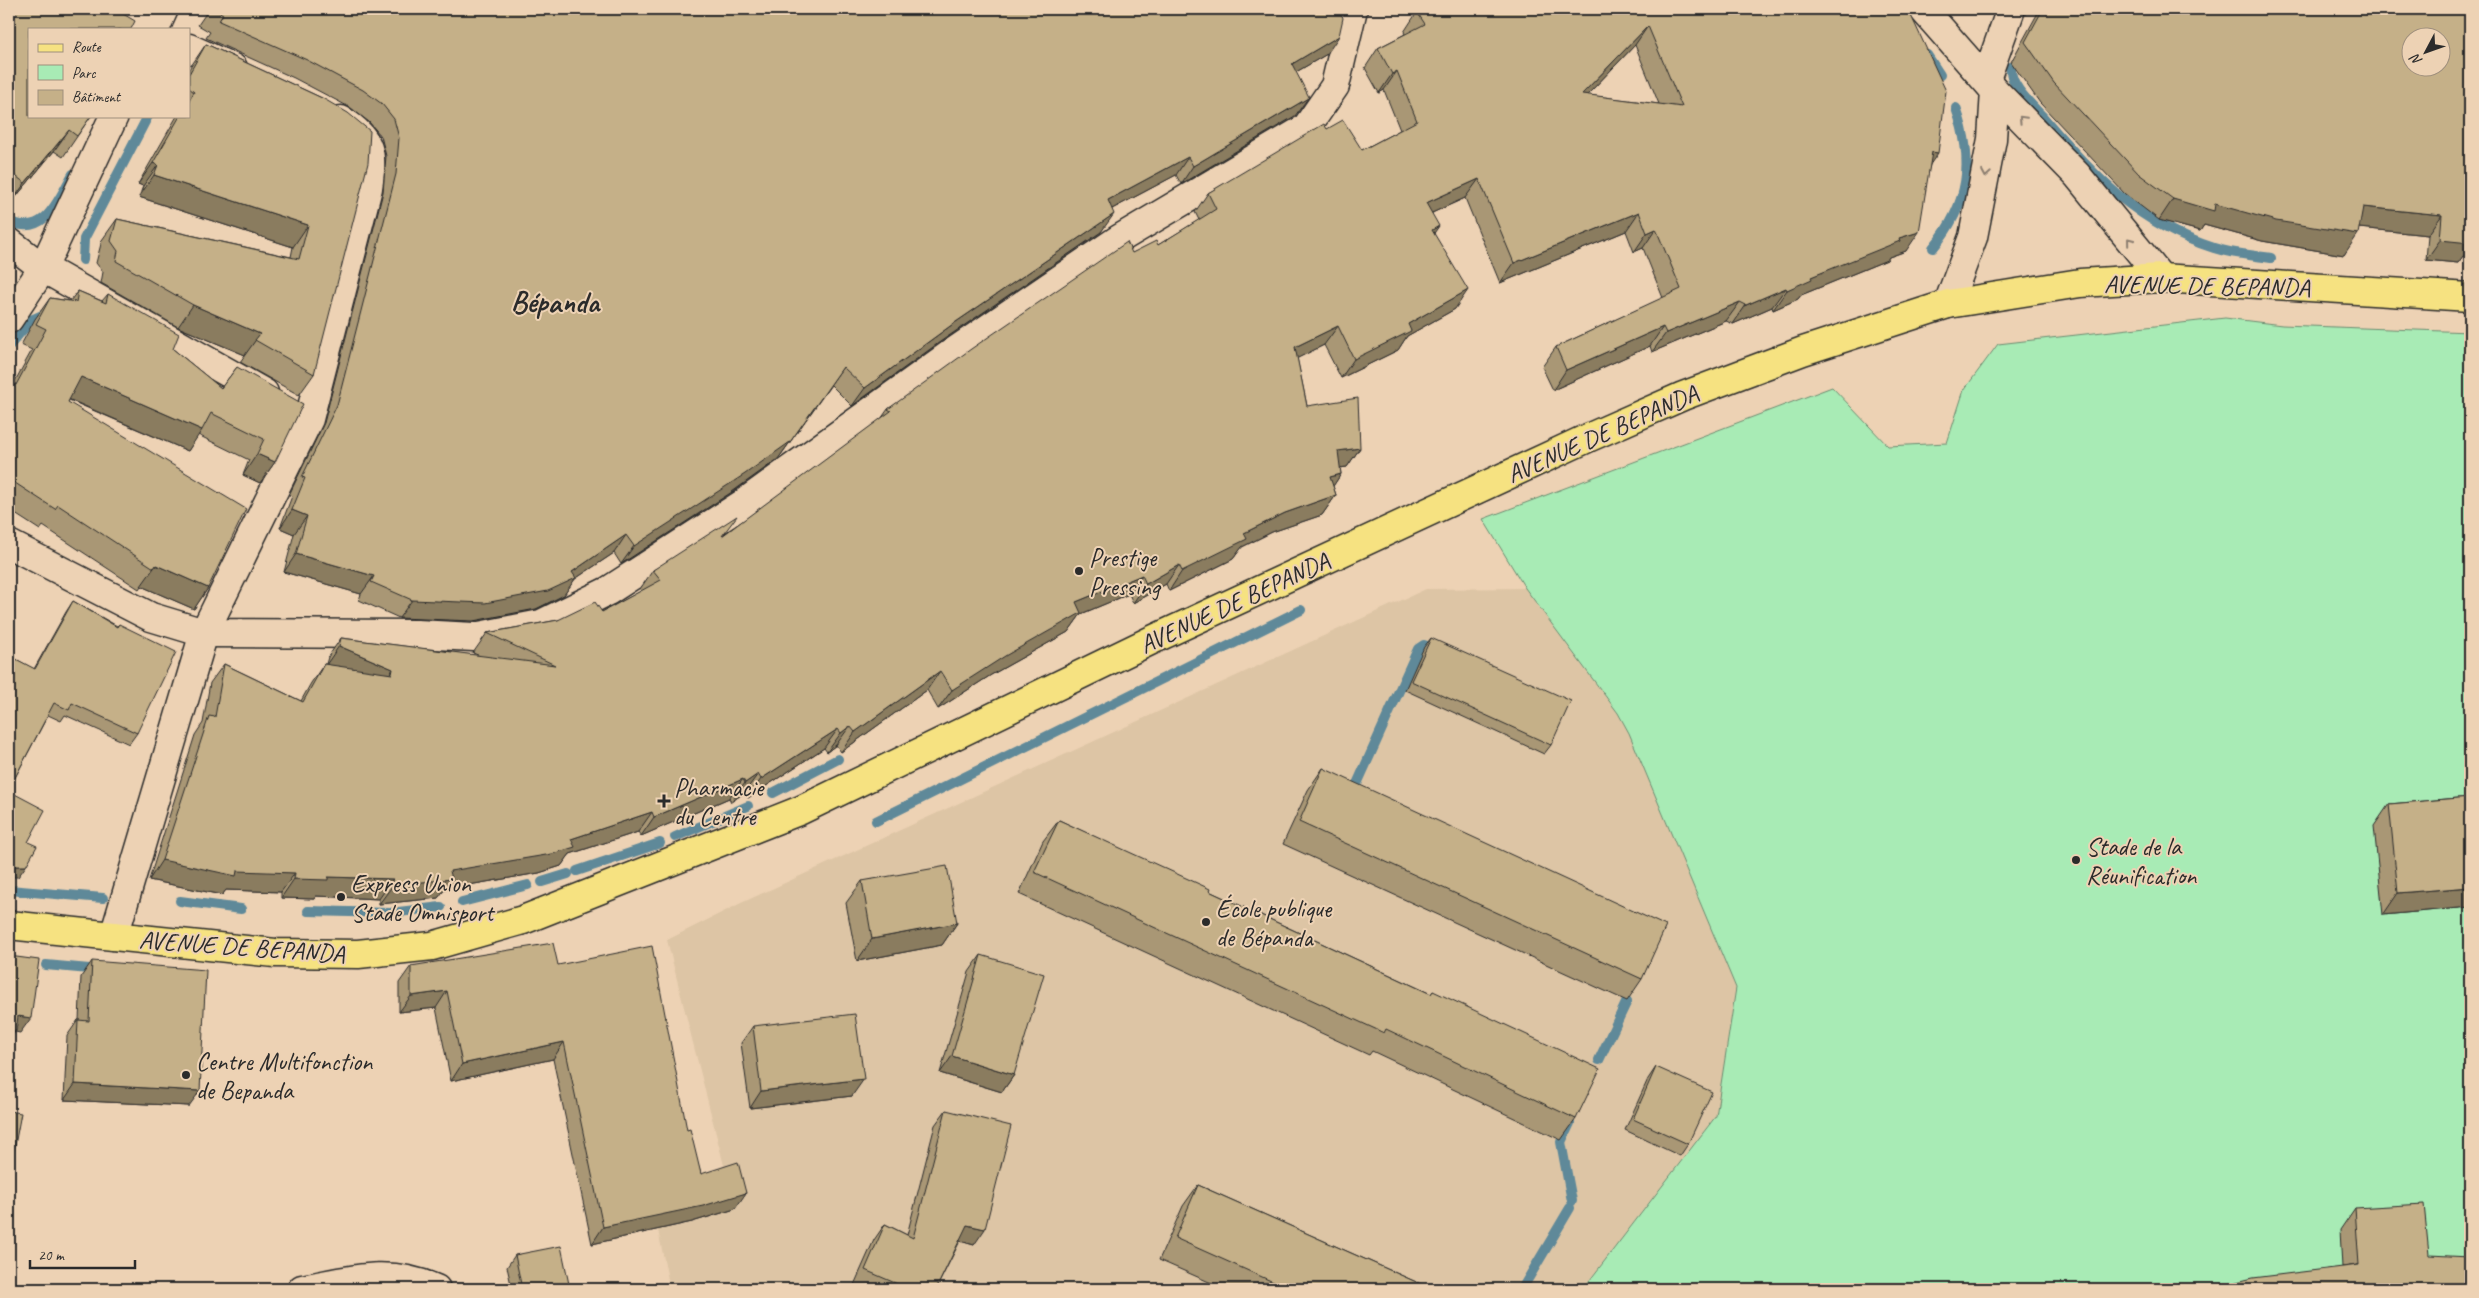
<svg xmlns="http://www.w3.org/2000/svg" width="2479" height="1298" font-family="Caveat,sans-serif">
<rect width="100%" height="100%" fill="#edd2b4"/>
<filter id="ink" filterUnits="userSpaceOnUse"><feTurbulence type="fractalNoise" baseFrequency=".02" numOctaves="2"/><feDisplacementMap in="SourceGraphic" scale="10" xChannelSelector="R" yChannelSelector="G"/><feConvolveMatrix kernelMatrix="1 2 1 2 8 2 1 2 1" color-interpolation-filters="sRGB"/></filter>
<g filter="url(#ink)">
<path fill="#ddc5a5" d="M1525,588l93,125 11,20 107,255 -20,128 -133,173h-913l-12,-59 77,-21 -68,-269 72,-36 687,-315z"/>
<path fill="#a8ebb5" stroke="#6a8b70" d="M2225,318l57,7 188,7v957h-887l133,-173 20,-128 -107,-255 -11,-20 -93,-125 -42,-69 349,-132 56,59 59,-3 17,-53 34,-46z"/>
<g fill="none" stroke-linecap="round" stroke-linejoin="round">
<g stroke="#5f8999" stroke-width="10">
<path d="M1927,55l13,20"/>
<path d="M2011,67c-2,18 21,38 32,50 50,59 95,107 171,131 18,6 38,7 57,10"/>
<path d="M9,221c36,17 49,-21 64,-47"/>
<path d="M1933,248c36,-44 42,-86 23,-140"/>
<path d="M83,260l1,-21 64,-123"/>
<path d="M9,346l22,-26 18,-8"/>
<path d="M773,793l65,-34"/>
<path d="M1352,795l66,-146 6,-4 12,6"/>
<path d="M876,821l425,-211"/>
<path d="M675,837l73,-31"/>
<path d="M577,871l83,-28"/>
<path d="M542,882l26,-8"/>
<path d="M9,890l94,8"/>
<path d="M180,901l61,8"/>
<path d="M462,902l66,-17"/>
<path d="M308,911l82,2 51,-6"/>
<path d="M46,965l54,5"/>
<path d="M1599,1060l28,-59"/>
<path d="M1570,1123l-9,19 11,59"/>
<path d="M1522,1289l48,-81"/>
</g>
<defs>
<g id="minor">
<path d="M113,9l36,20"/>
<path d="M1923,9l72,82 82,84 84,103"/>
<path d="M155,29l9,-20"/>
<path d="M189,48l44,20"/>
<path d="M1986,79l25,-70"/>
<path d="M9,242l34,26 221,125"/>
<path d="M1948,304l25,-67 19,-98 3,-48"/>
<path d="M9,319l34,-51 71,-152"/>
<path d="M9,544l142,73 53,16 213,1 57,3 67,-13 67,-33 133,-86 208,-150 170,-116 187,-111 29,-42 18,-77"/>
<path d="M114,936l90,-303 105,-214 59,-231c5,-33 4,-50 -27,-68"/>
<path d="M302,1289c49,-9 86,-21 134,0"/>
</g>
<path id="major" d="M9,925l266,28 83,1 74,-8 91,-26 278,-110 351,-170 438,-203 93,-41 120,-45 145,-47 132,-21 81,-5 309,19"/>
</defs>
<use href="#minor" stroke="#2b2b2b" stroke-width="31"/>
<use href="#major" stroke="#2b2b2b" stroke-width="31"/>
<use href="#minor" stroke="#edd2b4" stroke-width="28"/>
<use href="#major" stroke="#f6e281" stroke-width="28"/>
</g>
<g fill="#a99775" stroke="#2b2b2b" fill-rule="evenodd">
<path d="M9,9l20,20 62,87 -28,41 -9,-6 -44,53 -1,-1z"/>
<path d="M209,9h1136l-4,5 -14,40 -31,18 -1,44 -114,68 -5,-9 -64,34 -11,23 -161,110 -88,64 -21,-21 -53,74 -46,33 -111,72 -7,-11 -39,26 -11,16 -28,14 -63,12 -74,-3 -40,-18 2,-6 -77,-22 10,-38 -14,-6 12,-32 -3,-1 35,-72 59,-231 3,-36 -5,-20 -12,-14 -18,-14 -57,-30 -88,-40 4,-6 -12,-7z"/>
<path d="M1908,9l22,156 -24,86 -17,6 -2,3 -86,35 -3,4 -25,11 -1,-3 -39,17 -7,-3 -74,31 -2,-6 -97,44 -11,-23 14,-20 107,-49 -20,-50 -9,4 -8,-21 -126,52 -35,-85 -33,15 2,20 21,76 -48,27 -9,14 -57,28 -17,-33 -27,13 10,48 53,42 -13,19 -7,1 1,6 -8,12 3,9 -14,20 -50,17 -30,15 -9,12 -64,32 -3,-7 -33,19 -4,-9 -48,20 -13,18 -77,43 -53,34 -11,-19 -86,62 -5,-7 -9,7 -3,-4 -76,50 -4,-5 -13,9 -2,-4 -88,38 -3,-4 -68,22 -9,12 -22,7 -94,16 -7,9 -59,6v-5l-63,-3 -2,3 -33,-1v-6l-55,-2 -4,5 -73,-15 46,-145 8,-12 7,-40 14,-19 77,37 10,-18 13,-19h2l2,-7 13,-19 139,18 -7,-3 14,-20 115,-21 39,-21 -1,-2 13,-19 70,-34 158,-117 7,-10 244,-156 26,-8 41,-25 -4,-8 13,-19 119,-64 35,21 38,-20 -16,-40 -5,3 -14,-25 13,-20 27,-14 -1,-2 13,-20zM1635,45l24,59 -72,-9z"/>
<path d="M2040,9h430l-7,247 -5,7 -32,-3 2,-25 -69,-7 -15,27 -82,-14 -58,-16 -4,6 -41,-11 -34,-26 -85,-91 -29,-41z"/>
<path d="M206,44l118,55 -10,275 -15,21 -59,-33 5,-7 -67,-28 -77,-44 2,-11 -7,-9 6,-23 15,-21 174,38 2,-10 -154,-50 4,-11 -5,-2 39,-68h12v-47z"/>
<path d="M78,291l24,10 6,-7 65,55 48,39 16,-21 38,95 -15,21 -17,-8 6,-15 -51,-25 -10,16 -119,-51 -1,2 140,186 -14,21 -53,-23 -2,3 -96,-63 -3,4 -31,-20v-129l5,2 18,-33 -11,-5 14,-26 15,-21 20,3z"/>
<path d="M73,601l44,25 2,-2 18,109 -8,11 -64,-29 -4,6 -13,-6 -39,74v-128l3,-4 22,12 32,-57z"/>
<path d="M1431,638l120,107 -7,9 -139,-64 19,-43z"/>
<path d="M1323,768l319,211 -15,22 -344,-157 25,-54z"/>
<path d="M2470,797v110l-87,8 -9,-89 15,-22z"/>
<path d="M1059,820l150,71 222,103 2,-3 143,128 -15,21 -189,-89 -3,4 -350,-161 24,-53z"/>
<path d="M862,881l95,42 -15,22 -85,16 -11,-58z"/>
<path d="M981,955l33,120 -12,17 -62,-19 29,-101z"/>
<path d="M92,961l97,145 -125,-6 3,-64 11,-16h1l2,-43z"/>
<path d="M558,965l129,165 14,44 34,35 -43,13 -100,22 -39,-185 -102,22 -15,-73 -37,4v-29l12,-17z"/>
<path d="M753,1026l99,70 -102,12 -9,-65z"/>
<path d="M1656,1067l32,77 -8,12 -55,-26 23,-51z"/>
<path d="M946,1110l28,135 -14,-4 -24,48h-73l-9,-4 20,-45 11,-16 22,11 28,-110z"/>
<path d="M1198,1185l234,104h-207l-66,-29 24,-54z"/>
<path d="M2355,1208l74,47 -87,12 -2,-37z"/>
<path d="M515,1255l55,34h-58l-5,-22z"/>
</g>
<g fill="#8a7b5f" stroke="#2b2b2b">
<path d="M1648,26l-13,19 -66,69 13,-20z"/>
<path d="M1339,36l-12,18 -48,28 13,-18z"/>
<path d="M1397,71l-13,19 -5,3 13,-19z"/>
<path d="M1308,98l-13,18 -114,68 12,-18z"/>
<path d="M69,130l-15,21 -44,53 15,-21z"/>
<path d="M1932,152l6,1 -13,19z"/>
<path d="M1188,157l-12,18 -81,43 13,-18z"/>
<path d="M153,163l5,2 -15,21 -5,-2z"/>
<path d="M154,175l154,50 -15,22 -154,-50z"/>
<path d="M1479,179l-14,19 -53,24 14,-19z"/>
<path d="M2173,199l42,5 143,30 -14,21 -82,-14 -58,-16 -4,6 -41,-11z"/>
<path d="M2363,207l79,8 -14,20 -79,-8z"/>
<path d="M1639,212l-13,19 -126,52 14,-20z"/>
<path d="M1114,214l-13,18 -161,110 -88,64 13,-18 88,-64z"/>
<path d="M1439,226l-13,19 6,-15z"/>
<path d="M1656,229l-13,19 -9,4 13,-19z"/>
<path d="M1919,232l-13,19 -17,6 -2,3 -86,35 -3,4 -25,11 14,-20 24,-13 88,-39z"/>
<path d="M2440,240h30v17l-7,-1 -5,7 -32,-3z"/>
<path d="M1786,288l-14,19 -39,17 13,-19z"/>
<path d="M1468,290l-13,19 -48,27 -9,14 -57,28 13,-19 54,-35z"/>
<path d="M1740,302l-14,19 -74,31 14,-19z"/>
<path d="M193,305l67,29 -15,21 -67,-28z"/>
<path d="M1338,326l-14,19 -42,21 13,-19z"/>
<path d="M1663,327l-13,19 -97,44 13,-20z"/>
<path d="M843,367l-65,92 -46,33 -111,72 13,-18z"/>
<path d="M81,377l121,53 -14,21 -122,-53z"/>
<path d="M1360,448l-13,19 -23,3 14,-19z"/>
<path d="M257,454l18,8 -15,21 -17,-8z"/>
<path d="M1341,474l-13,20 2,-17z"/>
<path d="M1336,495l-14,20 -50,17 -30,15 -9,12 -64,32 13,-20 62,-38 41,-20z"/>
<path d="M292,510l15,6 -13,18 -14,-6z"/>
<path d="M626,535l-12,18 -39,26 -11,16 -28,14 -63,12 -74,-3 13,-18 160,-28z"/>
<path d="M296,554l78,22 -13,18 -77,-22z"/>
<path d="M156,565l52,23 -14,21 -53,-23z"/>
<path d="M1179,565l-13,19 -33,19 13,-19z"/>
<path d="M1142,575l-13,19 -48,20 -13,18 -77,43 -53,34 14,-19 124,-88z"/>
<path d="M339,646l54,23 -13,19 -54,-23z"/>
<path d="M940,671l-13,19 -86,62 14,-20z"/>
<path d="M850,726l-14,19 -9,7 14,-19z"/>
<path d="M838,729l-14,19 -76,50 13,-19z"/>
<path d="M758,774l-14,19 -13,9 14,-19z"/>
<path d="M743,779l-14,19 -88,38 13,-19z"/>
<path d="M652,812l-14,20 -68,22 -9,12 -22,7 -94,16 -7,9 -59,6 14,-19 57,-14 121,-32z"/>
<path d="M162,860l133,13 -14,19 -55,-2 -4,5 -73,-15z"/>
<path d="M13,866h13l-8,11h-9v-7z"/>
<path d="M328,877l65,2 -14,20 -63,-3 -2,3 -33,-1 13,-19z"/>
<path d="M2470,887v20l-87,8 15,-22z"/>
<path d="M957,923l-15,22 -85,16 15,-22z"/>
<path d="M447,991l-11,17 -37,4 12,-16z"/>
<path d="M18,1016l13,2 -11,15 -5,-1 -6,9v-12z"/>
<path d="M564,1042l-11,17 -102,22 11,-17z"/>
<path d="M952,1056l62,19 -12,17 -62,-19z"/>
<path d="M864,1079l-12,17 -102,12 11,-17z"/>
<path d="M75,1084l125,7 -11,15 -125,-6z"/>
<path d="M746,1193l-11,16 -43,13 -100,22 11,-17z"/>
<path d="M967,1225l18,4 -11,16 -17,-5z"/>
</g>
<g fill="#c5b088" stroke="#2b2b2b" fill-rule="evenodd">
<path d="M9,9h106l20,12 -4,8h-102v87h62l-14,20 -8,-6 -44,53 -16,-12z"/>
<path d="M214,9h1129l-3,2 3,7 -4,18 -47,28 17,33 -1,1 -115,68 -5,-9 -80,43 6,14 -161,110 -88,64 -22,-21 -53,75 -45,32 -111,72 -8,-11 -54,37 4,6 -28,13 -63,12 -73,-3 -41,-18 3,-6 -78,-22 11,-38 -15,-6 13,-32 -3,-1 35,-72 59,-231 3,-36 -5,-19 -12,-15 -19,-14 -56,-30 -88,-39 4,-7z"/>
<path d="M1423,9h485l38,82 -8,62 -6,-1 -13,80 -20,6 1,3 -89,36 1,2 -25,11 -1,-2 -40,17 -6,-3 -74,31 -3,-6 -97,43 -10,-23 125,-58 -25,-60 -9,4 -8,-21 -125,51 -35,-84 -53,24 13,23 -7,4 36,60 -60,34 3,7 -57,28 -16,-33 -43,21 12,59 51,-8 2,50 -22,3 3,23 -11,3 6,18 -51,18 -41,20 3,6 -65,32 -3,-6 -33,19 -4,-9 -66,27 5,11 -76,43 -53,34 -12,-19 -85,61 -5,-6 -9,7 -3,-4 -77,50 -3,-5 -13,9 -2,-4 -89,38 -2,-5 -81,27 4,8 -23,7 -102,17 2,8 -59,6v-6l-65,-2v3l-34,-1 1,-6 -58,-2 -1,5 -74,-16 47,-144 6,1 9,-53 79,38 21,-38 68,10 1,-5 -54,-23 2,-8 214,27 -68,-32 71,-13 37,-18 7,10 59,-32 -8,-10 84,-54 -15,20 169,-125 -3,-2 83,-60 156,-107 5,11 24,-12 2,4 58,-36 -8,-16 116,-69 3,5 16,-9 19,30 55,-29 -20,-50 -5,3 -14,-26 47,-24 -8,-12zM1648,26l34,81 -100,-13z"/>
<path d="M2043,9h427v234l-30,-3 2,-25 -79,-8 -5,27 -82,-13 -61,-17 -1,7 -41,-12 -34,-25 -85,-91 -29,-41zM2412,38h30v30h-30z"/>
<path d="M206,44l118,55 24,14 22,18 -2,32 -54,211 -59,-34 5,-6 -67,-29 -77,-44 2,-10 -7,-10 6,-22 182,40 9,-34 -154,-50 4,-10 -5,-2 27,-47h9v-15l5,-9 -5,-4v-14z"/>
<path d="M78,291l28,12 2,-9 71,40 -6,15 48,39 16,-21 66,37 -28,58 -18,-8 7,-15 -53,-26 -9,17 -121,-53 -13,25 178,107 -38,79 -52,-23 -2,3 -96,-63 -3,4 -46,-30v-98l7,4 30,-56 -10,-5 14,-26 26,4z"/>
<path d="M73,601l44,26 2,-3 57,28 -39,81 -65,-30 -3,7 -15,-7 -45,86v-126l3,-6 23,12z"/>
<path d="M1431,638l140,63 -20,44 -140,-64z"/>
<path d="M1323,768l343,158 -24,53 -343,-157z"/>
<path d="M9,791l36,19 -17,32 9,4 -11,20h-13l-3,5 -1,-1z"/>
<path d="M2470,797v90l-72,6 -9,-89z"/>
<path d="M1059,820l151,69 -1,2 222,103 2,-3 167,78 -24,50 -190,-90 -2,4 -350,-161z"/>
<path d="M947,866l10,57 -85,16 -10,-58z"/>
<path d="M553,943l5,22 94,-19 35,184 3,-1 11,45 37,-12 8,31 -43,13 -100,21 -39,-185 -102,22 -15,-73 -36,5v-30z"/>
<path d="M981,955l63,19 -30,101 -62,-19z"/>
<path d="M9,956l30,4 -8,58 -13,-2 -2,15 -7,-1z"/>
<path d="M92,961l114,9 -6,121 -125,-7 3,-64 11,1z"/>
<path d="M855,1014l9,65 -103,12 -8,-65z"/>
<path d="M1656,1067l56,25 -24,52 -55,-25z"/>
<path d="M946,1110l65,16 -26,103 -18,-4 -31,64h-27l-44,-19 20,-46 28,14z"/>
<path d="M9,1111l12,2 -9,48h-3z"/>
<path d="M1198,1185l234,104h-143l-114,-51z"/>
<path d="M2424,1204l5,51 41,2v32h-262l45,-11 106,-13 -4,-57z"/>
<path d="M561,1246l9,43h-48l-7,-34z"/>
<path d="M2038,1287l2,2h-7z"/>
</g>
<defs><path id="oneway-chevron" d="M-2-3.5L2.5 0L-2 3.5" fill="none" stroke-width="1.6" stroke-linecap="round" stroke-linejoin="round" transform="scale(1.25)"/></defs>
<g stroke="#8c7e70">
<use href="#oneway-chevron" transform="translate(2022 119) rotate(-134)"/>
<use href="#oneway-chevron" transform="translate(1986 174) rotate(100)"/>
<use href="#oneway-chevron" transform="translate(2130 241) rotate(-129)"/>
</g>
</g>
<g fill="#2b2b2b" stroke="#edd2b4" stroke-width="2">
<circle cx="1079" cy="571" r="5"/>
<path d="M661.5 793.5h5v5h5v5h-5v5h-5v-5h-5v-5h5z"/>
<circle cx="2076" cy="860" r="5"/>
<circle cx="341" cy="897" r="5"/>
<circle cx="1206" cy="922" r="5"/>
<circle cx="186" cy="1075" r="5"/>
</g>
<g text-anchor="middle" stroke-width="4" stroke-linejoin="round" paint-order="stroke">
<g font-size="25" fill="#2b2b2b" stroke="#edd2b4">
<text transform="translate(2207 285) rotate(1)" y="9">AVENUE DE BEPANDA</text>
<text transform="translate(1602 433) rotate(-24)" y="9">AVENUE DE BEPANDA</text>
<text transform="translate(1234 602) rotate(-25)" y="9">AVENUE DE BEPANDA</text>
<text transform="translate(242 946) rotate(4)" y="9">AVENUE DE BEPANDA</text>
</g>
<g font-size="25" fill="#2b2b2b" stroke="#edd2b4" text-anchor="start">
<text x="1089" y="566">Prestige<tspan x="1089" dy="29">Pressing</tspan></text>
<text x="674" y="796">Pharmacie<tspan x="674" dy="29">du Centre</tspan></text>
<text x="2086" y="855">Stade de la<tspan x="2086" dy="29">Réunification</tspan></text>
<text x="351" y="892">Express Union<tspan x="351" dy="29">Stade Omnisport</tspan></text>
<text x="1216" y="917">École publique<tspan x="1216" dy="29">de Bépanda</tspan></text>
<text x="196" y="1070">Centre Multifonction<tspan x="196" dy="29">de Bepanda</tspan></text>
</g>
<g font-size="30" font-weight="bold" fill="#2b2b2b" stroke="#edd2b4">
<text x="555" y="312">Bépanda</text>
</g>
</g>
<rect width="2479" height="1298" fill="none" stroke="#edd2b4" stroke-width="30"/>
<rect x="15" y="15" width="2449" height="1268" fill="none" stroke="#2b2b2b" stroke-width="2" filter="url(#ink)"/>
<rect x="28" y="28" width="162" height="90" fill="#edd2b4" stroke="#9f8f7d"/>
<rect x="38" y="44" width="25" height="8" fill="#f6e281" stroke="#9f8f7d"/>
<text x="72" y="52" font-size="15" fill="#2b2b2b">Route</text>
<rect x="38" y="65" width="25" height="15" fill="#a8ebb5" stroke="#9f8f7d"/>
<text x="72" y="78" font-size="15" fill="#2b2b2b">Parc</text>
<rect x="38" y="90" width="25" height="15" fill="#c5b088" stroke="#9f8f7d"/>
<text x="72" y="102" font-size="15" fill="#2b2b2b">Bâtiment</text>
<g transform="translate(2426 52) rotate(229)"><circle r="24" fill="#edd2b4" stroke="#9f8f7d"/>
<path d="M0-4L9 19L0 12L-9 19Z" fill="#2b2b2b"/>
<text y="-8" font-size="14" font-weight="bold" text-anchor="middle" fill="#2b2b2b">N</text>
</g>
<path d="M30 1260v8h105v-8" fill="none" stroke="#2b2b2b" stroke-width="2.5"/>
<text x="38" y="1260" font-size="15" fill="#2b2b2b" stroke="#edd2b4" stroke-width="4" paint-order="stroke">20 m</text>
</svg>
